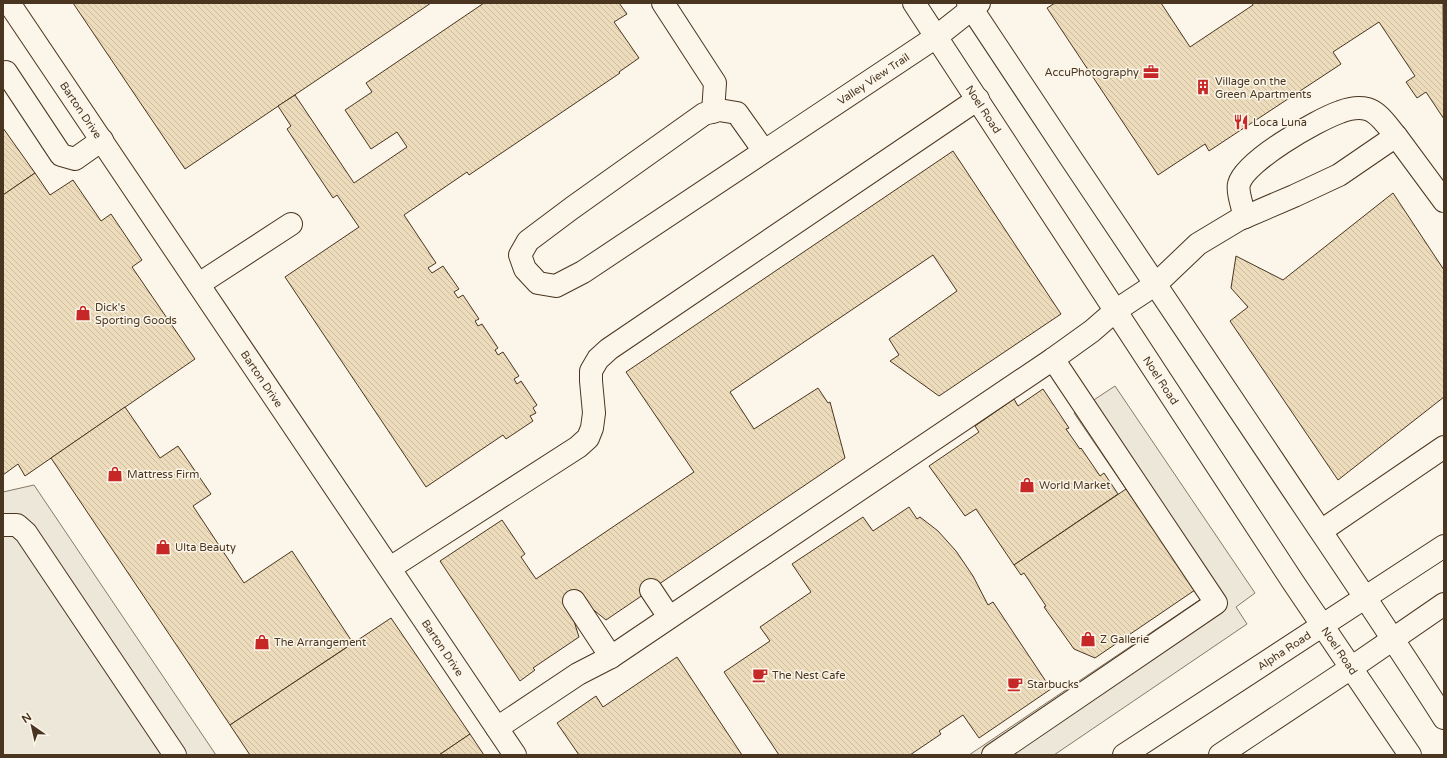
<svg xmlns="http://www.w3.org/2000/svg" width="1447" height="758" font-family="'Varela Round',sans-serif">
<defs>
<pattern id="building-back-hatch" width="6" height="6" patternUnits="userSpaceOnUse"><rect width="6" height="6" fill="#ecdcbc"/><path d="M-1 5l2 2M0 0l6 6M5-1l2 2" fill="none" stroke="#ccbda1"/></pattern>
</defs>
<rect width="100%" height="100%" fill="#fbf6e9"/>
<g fill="#ede7d9" stroke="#887966">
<path d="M1115,386l140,207 -19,14 11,17 -193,131h-85l232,-156 -127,-186z"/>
<path d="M34,485l182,270h-213v-263z"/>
</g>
<g fill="url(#building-back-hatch)" stroke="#4a3520">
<path d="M73,3h358l-246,166z"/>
<path d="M484,3h135l8,11 -13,8 25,36 -20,14 1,1 -151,102 -2,-3 -63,43 32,48 -8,5 4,5 11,-7 16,23 -5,3 4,6 5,-3 16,24 -4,2 3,5 4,-2 16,24 -3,2 3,5 5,-3 16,24 -5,3 3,5 4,-3 16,24 -4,3 3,5 -6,3 3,5 -27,18 -3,-4 -77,52 -141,-210 74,-50 -22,-32 -4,3 -46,-69 4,-3 -13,-20 17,-11 59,88 53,-36 -10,-15 -26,17 -26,-39 27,-18 -6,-9z"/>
<path d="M1055,3h106l29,44 63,-42 -1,-2h191l1,116 -18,-27 -9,6 -11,-16 9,-6 -36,-54 -46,30 8,12 -132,87 -4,-7 -47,31 -111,-167z"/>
<path d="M3,128l32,45 -32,22z"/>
<path d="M953,151l108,163 -122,82 -49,-35 9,-6 -10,-16 68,-48 -24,-36 -203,137 24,37 64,-41 10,15 2,-1 15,56 -239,162 -16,-13 -17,11 6,19 -46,31 2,2 -15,11 -80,-120 62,-41 23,34 -4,3 15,22 158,-107 -68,-100z"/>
<path d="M35,173l15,22 23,-15 28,41 10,-7 31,46 -10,7 63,92 -170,117 -7,-12 -15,11v-280z"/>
<path d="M1393,193l51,77v127l-106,83 -108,-159 18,-14 -17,-19 5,-32 47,24z"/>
<path d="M1043,389l26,39 -3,1 14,20 1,-1 19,28 4,-3 14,21 -104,71 -38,-56 -11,7 -36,-50 50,-34 -4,-6 39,-27 4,7z"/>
<path d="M125,407l35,51 18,-12 33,48 -18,12 51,77 48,-32 61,92 -123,82 -179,-267z"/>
<path d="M1126,489l69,101 -100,68 -21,-9 -30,-42 2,-1 -22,-33 -3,2 -7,-10z"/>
<path d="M909,507l8,12 3,-2 18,14 18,20 17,25 15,29 5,-3 58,87 -72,49 -16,-23 -24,16 2,3 -31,21h-131l-55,-83 46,-31 -10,-14 51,-35 -19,-28 71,-47 10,14z"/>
<path d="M391,618l79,116 -31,21h-189l-20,-30z"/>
<path d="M677,657l65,98h-163l-22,-32 39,-27 7,11z"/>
<path d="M470,734l14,21h-45z"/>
</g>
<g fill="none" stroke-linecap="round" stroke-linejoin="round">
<defs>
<g id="minor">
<path id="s1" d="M9,3l506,752"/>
<path d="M663,3l52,80 -2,29"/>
<path id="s2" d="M914,3l379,579 117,173"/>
<path d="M968,3c102,155 206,309 309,463 56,84 113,167 167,252"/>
<path d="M3,74l3,-2 55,83 14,4 27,-19"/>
<path id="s3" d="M764,151l-27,-38 -18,-3 -15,4 -132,94 -44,33 -8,14 5,14 13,14 18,3 27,-14 353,-235 43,-34"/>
<path d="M1245,217c-2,-8 -8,-26 -6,-33 6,-23 78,-64 101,-72 8,-3 19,-5 27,-3 12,3 21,18 29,27"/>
<path d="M199,284l92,-60"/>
<path d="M3,525h14l9,8 149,222"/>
<path d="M1321,531l123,-84"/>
<path d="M390,568l188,-121 10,-9 4,-10 2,-15 -3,-32v-10l7,-12 11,-10 369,-250"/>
<path d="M651,590l18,27"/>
<path d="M574,601l37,56"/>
<path d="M497,728l81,-54 33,-17 442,-298 39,-28 23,-20 41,-27 42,-40 40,-24 56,-24 45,-21 57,-39 48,65"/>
<path d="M993,755l223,-152 -163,-244"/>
<path id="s4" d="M1124,755l320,-209"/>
<path d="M1220,755l131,-87 93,-64"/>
</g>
</defs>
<use href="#minor" stroke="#4a3520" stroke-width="24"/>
<use href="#minor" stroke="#fbf6e9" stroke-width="22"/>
</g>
<defs>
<symbol id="office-bare" viewBox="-9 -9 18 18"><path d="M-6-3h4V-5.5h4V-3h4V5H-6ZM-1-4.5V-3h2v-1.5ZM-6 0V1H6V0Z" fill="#c62828" stroke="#fbf6e9" stroke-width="2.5" paint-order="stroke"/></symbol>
<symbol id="building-bare" viewBox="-9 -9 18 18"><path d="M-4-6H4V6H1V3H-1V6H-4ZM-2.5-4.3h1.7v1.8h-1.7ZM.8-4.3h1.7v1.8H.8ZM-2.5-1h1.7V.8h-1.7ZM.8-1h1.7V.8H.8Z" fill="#c62828" stroke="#fbf6e9" stroke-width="2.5" paint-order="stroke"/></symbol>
<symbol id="restaurant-bare" viewBox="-9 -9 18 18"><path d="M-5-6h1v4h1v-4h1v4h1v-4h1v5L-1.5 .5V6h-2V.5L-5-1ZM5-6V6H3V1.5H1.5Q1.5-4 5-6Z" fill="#c62828" stroke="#fbf6e9" stroke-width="2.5" paint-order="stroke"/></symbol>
<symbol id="shop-bare" viewBox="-9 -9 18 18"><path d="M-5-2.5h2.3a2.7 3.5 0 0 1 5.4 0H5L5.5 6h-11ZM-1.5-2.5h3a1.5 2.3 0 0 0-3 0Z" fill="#c62828" stroke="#fbf6e9" stroke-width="2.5" paint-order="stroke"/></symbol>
<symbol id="cafe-bare" viewBox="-9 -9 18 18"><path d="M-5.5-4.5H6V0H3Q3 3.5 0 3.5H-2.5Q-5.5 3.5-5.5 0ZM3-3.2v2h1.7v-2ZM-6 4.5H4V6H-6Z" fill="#c62828" stroke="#fbf6e9" stroke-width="2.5" paint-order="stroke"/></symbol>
</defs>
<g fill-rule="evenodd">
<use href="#office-bare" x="1140" y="61" width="22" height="22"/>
<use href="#building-bare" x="1192" y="76" width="22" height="22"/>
<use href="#restaurant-bare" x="1230" y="111" width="22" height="22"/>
<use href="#shop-bare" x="72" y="302" width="22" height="22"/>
<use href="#shop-bare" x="104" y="463" width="22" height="22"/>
<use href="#shop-bare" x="1016" y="474" width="22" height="22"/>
<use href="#shop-bare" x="152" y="536" width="22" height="22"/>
<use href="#shop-bare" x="1077" y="628" width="22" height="22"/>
<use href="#shop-bare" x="251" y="631" width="22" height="22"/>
<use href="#cafe-bare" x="749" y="664" width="22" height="22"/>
<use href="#cafe-bare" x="1004" y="673" width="22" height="22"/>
</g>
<g text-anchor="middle" stroke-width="3" stroke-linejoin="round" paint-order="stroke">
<g font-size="11" fill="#4a3520" stroke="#fbf6e9" text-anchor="start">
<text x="1139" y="76" text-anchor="end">AccuPhotography</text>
<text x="1215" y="85">Village on the<tspan x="1215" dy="13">Green Apartments</tspan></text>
<text x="1253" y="126">Loca Luna</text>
<text x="95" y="311">Dick's<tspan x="95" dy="13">Sporting Goods</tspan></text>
<text x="127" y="478">Mattress Firm</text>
<text x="1039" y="489">World Market</text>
<text x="175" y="551">Ulta Beauty</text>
<text x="1100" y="643">Z Gallerie</text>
<text x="274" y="646">The Arrangement</text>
<text x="772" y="679">The Nest Cafe</text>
<text x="1027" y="688">Starbucks</text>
</g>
<g font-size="11" fill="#4a3520" stroke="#fbf6e9">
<text dy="4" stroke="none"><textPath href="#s3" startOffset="745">Valley View Trail</textPath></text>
<text dy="4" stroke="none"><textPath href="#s2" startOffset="127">Noel Road</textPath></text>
<text dy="4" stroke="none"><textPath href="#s1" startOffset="129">Barton Drive</textPath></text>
<text dy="4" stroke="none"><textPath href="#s1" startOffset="453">Barton Drive</textPath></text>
<text dy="4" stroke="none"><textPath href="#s2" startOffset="451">Noel Road</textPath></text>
<text dy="4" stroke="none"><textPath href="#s1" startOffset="777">Barton Drive</textPath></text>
<text dy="4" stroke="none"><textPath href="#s2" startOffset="775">Noel Road</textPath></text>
<text dy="4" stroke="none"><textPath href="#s4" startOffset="191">Alpha Road</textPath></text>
</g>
</g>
<rect width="1447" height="758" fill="none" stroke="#4a3520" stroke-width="8"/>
<g transform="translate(32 726) rotate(326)" stroke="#fbf6e9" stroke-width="3" paint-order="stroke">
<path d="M0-3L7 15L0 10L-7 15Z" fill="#4a3520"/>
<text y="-6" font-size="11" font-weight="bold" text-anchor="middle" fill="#4a3520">N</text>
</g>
</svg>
